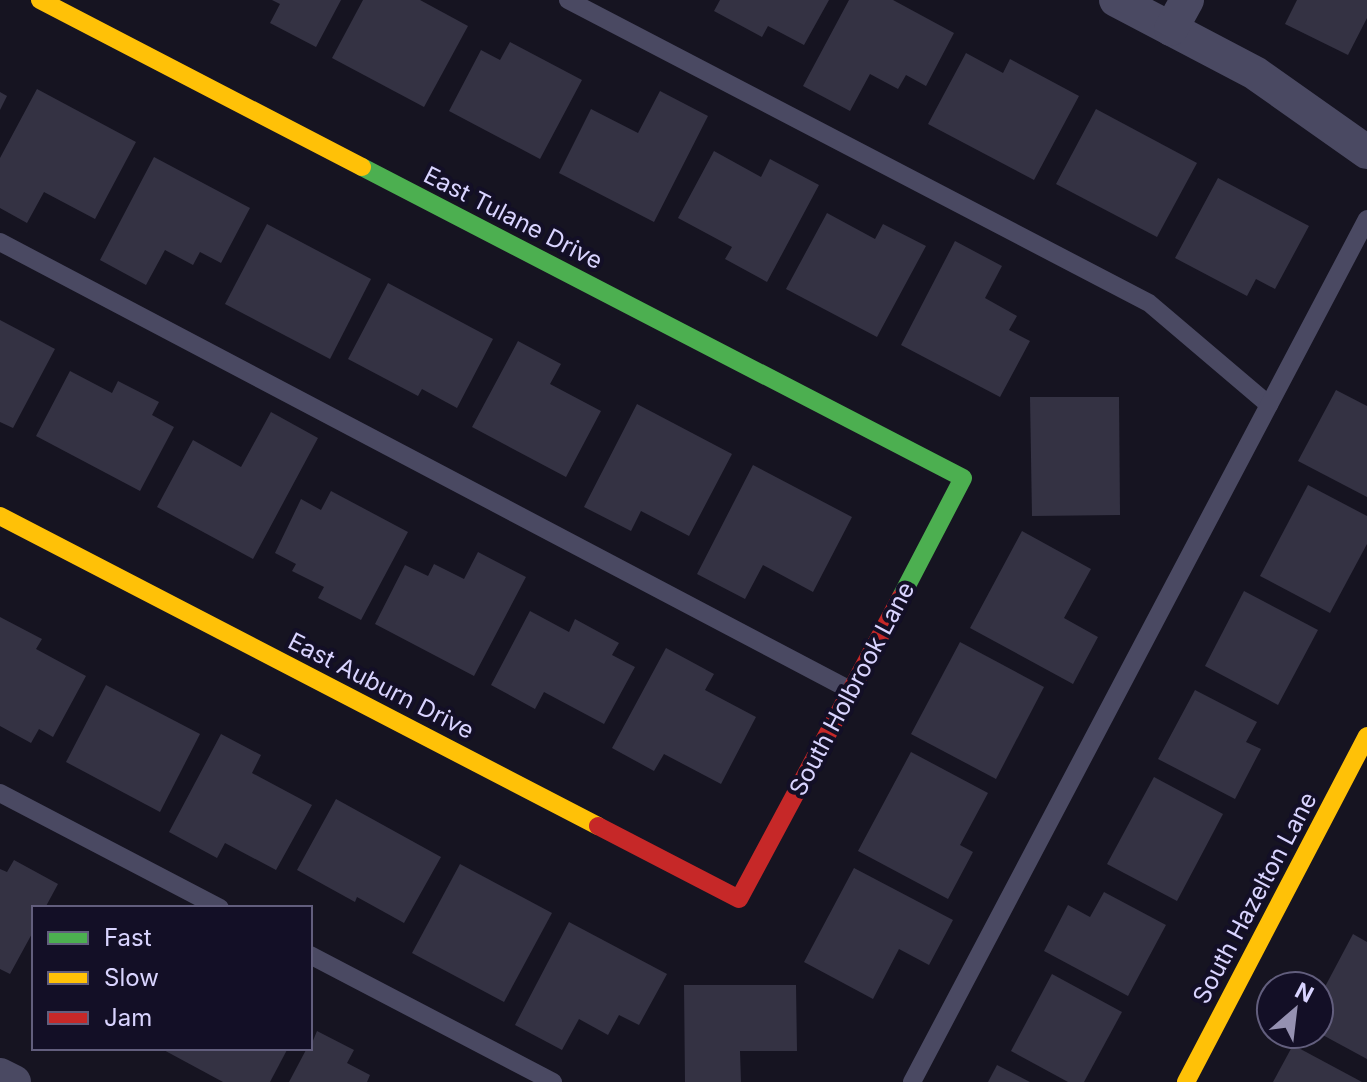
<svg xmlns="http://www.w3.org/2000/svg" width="1367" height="1082" font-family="Inter,sans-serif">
<rect width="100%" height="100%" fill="#161421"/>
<g fill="#343243">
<path d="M272,0h69l-25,47 -46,-24 10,-19z"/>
<path d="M363,0h57l48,26 -44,81 -92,-49z"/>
<path d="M720,0h109l-25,45 -36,-19 -6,11 -48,-26z"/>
<path d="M849,0h44l61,33 -28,53 -20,-11 -8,14 -28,-15 -20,37 -47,-25z"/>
<path d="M1297,0h70v18l-19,37 -63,-31z"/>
<path d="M510,42l72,38 -42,79 -91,-48 32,-61 19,10z"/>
<path d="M966,53l37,20 7,-14 69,37 -45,84 -106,-56z"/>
<path d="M37,89l99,53 -41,77 -51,-27 -17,31 -27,-15v-50z"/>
<path d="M660,91l48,25 -54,106 -95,-49 32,-64 47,24z"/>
<path d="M0,92l7,4 -7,14z"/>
<path d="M1096,109l101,54 -40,74 -101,-53z"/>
<path d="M714,151l47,26 9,-18 49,26 -52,97 -42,-23 7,-12 -54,-29z"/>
<path d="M154,157l96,51 -29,55 -21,-11 -7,13 -28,-15 -19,35 -46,-25z"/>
<path d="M1218,178l91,48 -34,63 -19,-10 -9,17 -72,-38z"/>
<path d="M827,213l48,26 8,-15 43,22 -49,91 -91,-48z"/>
<path d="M267,224l104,55 -41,80 -105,-55z"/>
<path d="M955,241l47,25 -17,32 32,18 -8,14 21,11 -30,56 -99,-52z"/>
<path d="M388,283l105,56 -36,69 -35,-19 -4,7 -70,-37z"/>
<path d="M0,320l55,29 -42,79 -13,-6z"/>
<path d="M518,341l43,23 -11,20 51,27 -35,66 -94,-50z"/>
<path d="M70,371l42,22 6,-12 41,21 -7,13 22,12 -34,64 -104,-55z"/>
<path d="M1336,390l31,16v91l-69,-36z"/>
<path d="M1030,397h89l1,118 -88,1z"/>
<path d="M637,404l95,50 -43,82 -48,-25 -10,20 -47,-24z"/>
<path d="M271,412l47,26 -65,121 -96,-52 36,-67 48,27z"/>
<path d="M753,465l99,52 -39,75 -50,-27 -18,34 -48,-25z"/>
<path d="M1308,485l59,31v28l-37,69 -70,-37z"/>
<path d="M331,491l77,41 -47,88 -43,-22 6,-11 -32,-16 4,-7 -21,-11 26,-54 20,11z"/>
<path d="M1022,531l69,38 -27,49 34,19 -25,47 -103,-56z"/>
<path d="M478,552l48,25 -52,99 -99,-52 30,-59 23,11 6,-12 30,15z"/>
<path d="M1244,591l74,39 -40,75 -73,-39z"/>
<path d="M530,611l39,21 6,-13 44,24 -7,12 23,12 -31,57 -60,-32 -9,17 -44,-24z"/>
<path d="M0,617l42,22 -6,10 50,27 -33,61 -14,-8 -8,14 -31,-17z"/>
<path d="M960,642l84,45 -48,92 -85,-45z"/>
<path d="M666,648l48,26 -9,16 51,27 -35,67 -57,-30 -10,17 -42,-23z"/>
<path d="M106,685l94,49 -40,78 -94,-50z"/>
<path d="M1195,690l62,32 -11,20 15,7 -26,50 -77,-40z"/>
<path d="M221,734l40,21 -9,18 60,32 -36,65 -51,-27 -8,15 -48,-26z"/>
<path d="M911,752l77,41 -28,52 13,7 -25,47 -90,-48z"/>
<path d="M1154,777l69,37 -46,87 -70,-37z"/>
<path d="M336,799l105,58 -37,66 -47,-26 -2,5 -58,-32z"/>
<path d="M14,860l44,24 -13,24h-11v22l-24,44 -10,-5v-100l7,3z"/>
<path d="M460,864l92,49 -48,89 -92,-49z"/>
<path d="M854,868l99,52 -24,45 -30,-16 -26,50 -69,-37z"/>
<path d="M1104,892l62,33 -38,71 -84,-45 24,-46 22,12z"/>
<path d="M569,922l98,52 -28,51 -20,-10 -11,20 -29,-16 -17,31 -47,-25z"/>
<path d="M1353,934l14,8v117l-48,-26v-35z"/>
<path d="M1052,974l70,38 -38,70h-16l-57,-31z"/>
<path d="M684,985h112l1,66h-57l1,31h-56z"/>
<path d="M317,1031l37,19 -7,13 23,12 -3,7h-78l18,-34h3z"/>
<path d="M1293,1045l69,37h-89z"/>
<path d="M160,1048h128l-18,34h-47z"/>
<path d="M997,1065l33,17h-42z"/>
</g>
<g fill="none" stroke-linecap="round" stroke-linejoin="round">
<g stroke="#4a4962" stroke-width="18">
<path d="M568,0l581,303 120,102"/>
<path d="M0,242l852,449"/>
<path d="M0,793l220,115"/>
<path d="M310,955l243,127"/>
<path d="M912,1082l455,-863"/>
</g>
<g stroke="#4a4962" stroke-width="34">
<path d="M1116,0l139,73 112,79"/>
<path d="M1171,29l16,-29"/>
<path d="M0,1075l14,7"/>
</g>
<path stroke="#4caf50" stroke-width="18" d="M362,167l601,311 -62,119"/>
<g stroke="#ffc107" stroke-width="18">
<path d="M40,0l322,167"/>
<path d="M0,516l598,310"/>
<path d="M1186,1082l181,-346"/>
</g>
<path stroke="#c62828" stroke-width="18" d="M598,826l141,73 162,-302"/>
</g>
<g text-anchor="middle" stroke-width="8" stroke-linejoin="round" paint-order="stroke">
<g font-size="24" fill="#d9d4ff" stroke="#130f26">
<text transform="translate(513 218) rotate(27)" y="8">East Tulane Drive</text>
<text transform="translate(381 686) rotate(27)" y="8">East Auburn Drive</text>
<text transform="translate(852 689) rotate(-62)" y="8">South Holbrook Lane</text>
<text transform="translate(1255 898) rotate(-62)" y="8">South Hazelton Lane</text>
</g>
</g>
<rect x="32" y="906" width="280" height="144" fill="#130f26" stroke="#625e7d" stroke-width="2"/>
<rect x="48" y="932" width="40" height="12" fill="#4caf50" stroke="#625e7d" stroke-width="2"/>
<text x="104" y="946" font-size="24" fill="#d9d4ff">Fast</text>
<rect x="48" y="972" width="40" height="12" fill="#ffc107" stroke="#625e7d" stroke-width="2"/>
<text x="104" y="986" font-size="24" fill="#d9d4ff">Slow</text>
<rect x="48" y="1012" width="40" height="12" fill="#c62828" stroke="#625e7d" stroke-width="2"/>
<text x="104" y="1026" font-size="24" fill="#d9d4ff">Jam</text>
<g transform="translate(1295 1010) rotate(28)"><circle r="38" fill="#130f26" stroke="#625e7d" stroke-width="2"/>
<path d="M0-6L14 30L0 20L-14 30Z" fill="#9591b1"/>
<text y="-12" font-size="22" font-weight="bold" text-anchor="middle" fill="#d9d4ff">N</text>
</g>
</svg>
